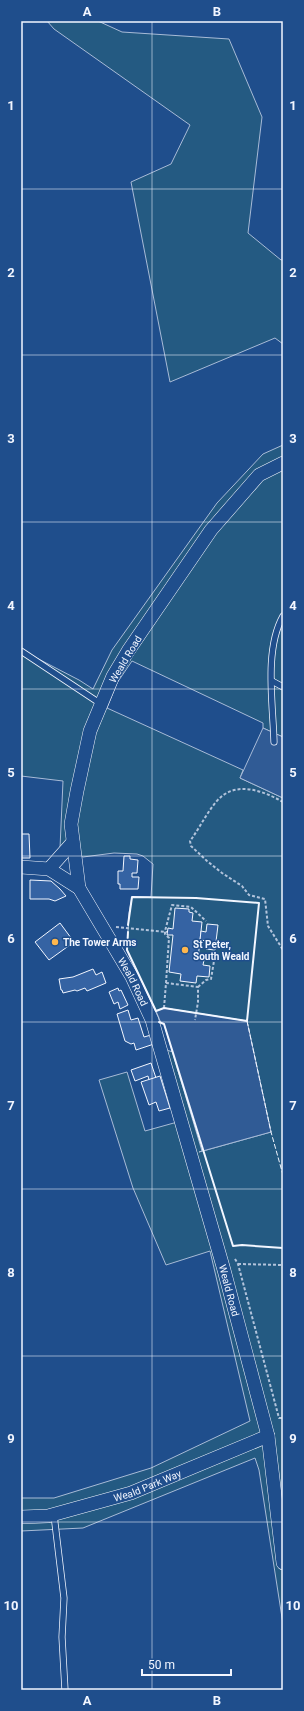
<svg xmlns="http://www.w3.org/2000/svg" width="304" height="1711" font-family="Roboto,sans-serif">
<rect width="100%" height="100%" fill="#1f4e8c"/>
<g fill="#245a82" stroke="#a8bbd7">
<path d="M47,21h51l24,11 107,7 33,78 -14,116 33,27h2v84l-8,-6 -105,44 -39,-200 40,-18 19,-39 -136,-96z"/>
<path d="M283,445v292l-20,-9v-5l-131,-62 -15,22 -10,25 136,62 -3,8 43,20v826l-24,-154 -4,-12 -172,70 -62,3v-33h33l97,-30 99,-47 -40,-170 -44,14 -33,-77 -34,-108 28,-8 18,59 36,-10 -21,-73 13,4 30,99 68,-19 -24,-111 -83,-13 -8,3 -29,-61 2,-37 3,-16h19l2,-33 -10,-8 -6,-2 -23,-1 -31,4 -23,-9 3,-67 -42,-5v-126l58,30 14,9 19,-39 105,-147 46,-49z"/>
</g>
<g fill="#305b95" stroke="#a8bbd7">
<path d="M263,728l20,9v61l-43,-20z"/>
<path d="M164,1008l83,13 24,111 -72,20 3,-1 -38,-127 -3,-1 -5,-12z"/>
</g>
<g fill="#3563a3" stroke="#f2f6ff">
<path d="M21,834h8l1,24h-9z"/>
<path d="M124,856h6v3l8,1 -1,13h-5v4h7l-1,12h-18v-5h-2v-13h5z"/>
<path d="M30,880l21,1 9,8 6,7 -11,5 -6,-2h-19z"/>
<path d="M175,908l14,1v3l4,1 -1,8 10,1 -4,37 6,1 -1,5 7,1 -1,11 -12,-1 -1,7 -16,-2 1,-7 -12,-2 4,-37h-6l1,-7 5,1z"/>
<path d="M60,923l14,19 -25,18 -14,-18z"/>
<path d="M207,924l11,1 -3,25 -9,-1 1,-8 -7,-1 1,-9 5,1z"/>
<path d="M93,969l3,6 6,-3 4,11 -19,8 -2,-3 -8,3 -2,-1 -12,3 -1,-3h-1l-2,-11 14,-2z"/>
<path d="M118,988l1,3 2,-1 7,15 -8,4 -2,-7 -4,2 -5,-12z"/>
<path d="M128,1010l3,10 7,-2 6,19 7,-2 3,9 -18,6 -2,-7 -3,1 -6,-3 -8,-27z"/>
<path d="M151,1063l5,15 -7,2 -1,-4 -13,5 -4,-11z"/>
<path d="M160,1076l10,32 -11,3 -3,-9 -7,3 -8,-23z"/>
</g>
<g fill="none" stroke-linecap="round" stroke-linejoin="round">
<defs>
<g id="service">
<path d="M21,651l80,53"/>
<path d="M272,681l11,6"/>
<path d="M274,742c-1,-38 -10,-92 9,-126"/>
<path d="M54,1515l10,83 -2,39 3,53"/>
</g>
<g id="tertiary">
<path id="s1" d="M283,463l-24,12 -48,55 -83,121 -15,25 -23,55 -13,60 -6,33 8,64 53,89 20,43 8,28 64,222 44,166 15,127"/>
<path d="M21,867l28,2 30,19"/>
<path d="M49,869l24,-27"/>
<path id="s2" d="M21,1517l27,-1 83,-23 137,-57"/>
</g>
</defs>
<use href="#service" stroke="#f2f6ff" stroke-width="7"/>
<use href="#tertiary" stroke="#f2f6ff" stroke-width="14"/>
<g stroke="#b3c4dc" stroke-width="2" stroke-dasharray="3 2" stroke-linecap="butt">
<path d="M283,802c-21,-12 -49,-22 -67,0 -10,12 -17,27 -26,39l1,5 16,15 15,12 20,13 7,9 16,4 3,27 15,24"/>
<path d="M116,927l51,5"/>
<path d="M166,983l3,-45 -4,-4v-3l7,-26 19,2 15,14"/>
<path d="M198,987l8,-7 5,-1 3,-18 -5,-4 -6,-2"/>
<path d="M164,1008l2,-25 32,4v15l-3,18"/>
<path d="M283,1018v4"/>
<path d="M235,1259l3,5 41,154h4"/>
<path d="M238,1264l45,1"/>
</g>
<use href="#service" stroke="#1f4e8c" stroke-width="5.5"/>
<use href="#tertiary" stroke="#1f4e8c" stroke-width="13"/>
<path stroke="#f2f6ff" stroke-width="1" stroke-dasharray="5 2" stroke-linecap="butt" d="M247,1021l24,111 12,43"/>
<g stroke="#f2f6ff" stroke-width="2">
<path d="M128,932l-1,18 29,61 8,-3 83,13 12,-118 -63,-5 -64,-1 -4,28"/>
<path d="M159,1022l5,2 69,222 9,-1 41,3"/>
</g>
</g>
<path fill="none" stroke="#f2f6ff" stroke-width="1" stroke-opacity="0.55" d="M152,21v1669M21,189h262M21,355h262M21,522h262M21,689h262M21,856h262M21,1022h262M21,1189h262M21,1356h262M21,1522h262"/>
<g fill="#ffb74d" stroke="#1f4e8c" stroke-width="1.5">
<circle cx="55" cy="942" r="4"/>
<circle cx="185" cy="950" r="4"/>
</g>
<g text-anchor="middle" stroke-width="3" stroke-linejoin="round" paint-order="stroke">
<g font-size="10" fill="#f2f6ff" stroke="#1f4e8c">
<text transform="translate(125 659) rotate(-59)" y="4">Weald Road</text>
<text dy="4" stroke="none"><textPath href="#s1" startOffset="603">Weald Road</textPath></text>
<text dy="4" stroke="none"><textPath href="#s1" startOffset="927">Weald Road</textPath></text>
<text dy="4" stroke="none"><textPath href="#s2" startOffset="131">Weald Park Way</textPath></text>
</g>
<g font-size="10" font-weight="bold" fill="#f2f6ff" stroke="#1f4e8c" text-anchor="start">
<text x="63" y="946">The Tower Arms</text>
<text x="193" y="948">St Peter,<tspan x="193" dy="12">South Weald</tspan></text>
</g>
</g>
<rect width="304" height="1711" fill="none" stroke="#1f4e8c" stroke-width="44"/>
<path d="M142 1669v6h89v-6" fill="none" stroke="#f2f6ff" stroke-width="2"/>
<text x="148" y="1669" font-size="12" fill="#f2f6ff" stroke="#1f4e8c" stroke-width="3" paint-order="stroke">50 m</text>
<rect x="22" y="22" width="260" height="1667" fill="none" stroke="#f2f6ff" stroke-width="1.5"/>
<g font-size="13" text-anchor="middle" font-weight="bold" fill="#f2f6ff">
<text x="87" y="16">A</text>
<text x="217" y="16">B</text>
<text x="11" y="110">1</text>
<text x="293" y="110">1</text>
<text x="11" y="277">2</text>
<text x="293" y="277">2</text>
<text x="11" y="443">3</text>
<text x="293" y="443">3</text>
<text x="11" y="610">4</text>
<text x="293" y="610">4</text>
<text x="11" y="777">5</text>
<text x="293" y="777">5</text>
<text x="11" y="943">6</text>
<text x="293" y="943">6</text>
<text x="11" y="1110">7</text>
<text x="293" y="1110">7</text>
<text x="11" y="1277">8</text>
<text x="293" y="1277">8</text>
<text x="11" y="1443">9</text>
<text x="293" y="1443">9</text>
<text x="11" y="1610">10</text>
<text x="293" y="1610">10</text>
<text x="87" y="1705">A</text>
<text x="217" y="1705">B</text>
</g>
</svg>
